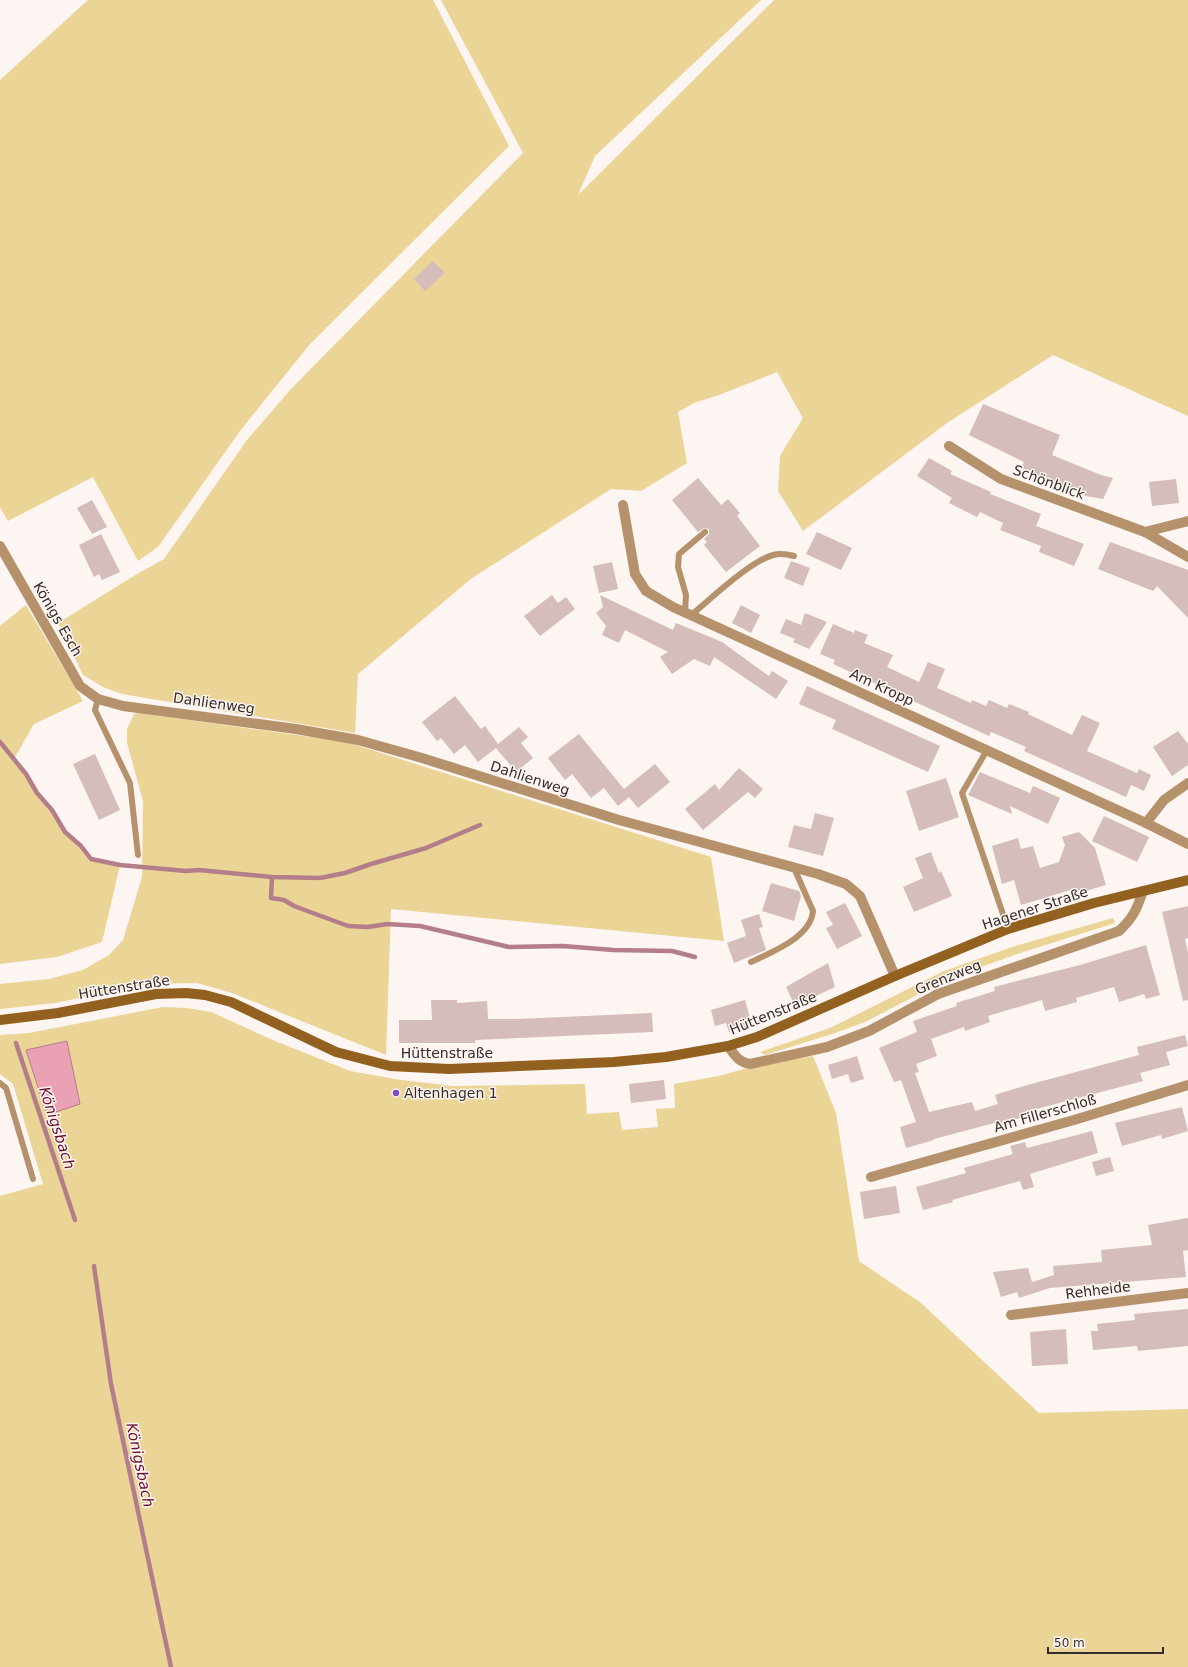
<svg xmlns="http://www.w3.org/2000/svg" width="1188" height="1667" font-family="'DejaVu Sans',sans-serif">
<rect width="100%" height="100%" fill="#fdf5f1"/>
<g fill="#ead496">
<path d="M88,0h345l76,146 -199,198 -70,87 -82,116 -20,14 -45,-84 -85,44 -8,-14v-427z"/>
<path d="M441,0h320l-166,156 -17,39 196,-195h414v416l-135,-61 -106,68 -144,108 -25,-40 2,-35 23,-38 -26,-46 -58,23 -25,8 -16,9 9,51 -46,28 -30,-2 -139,89 -114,96 -3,59 -233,-39 -19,-7 -20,-12 -25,-52 79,-49 27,-15 83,-119 44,-51 232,-236z"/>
<path d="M26,605l57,96 -49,23 -20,35 12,15 11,19 15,17 13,23 16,13 10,13 29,6 -18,77 -45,15 -57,7v-338z"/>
<path d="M139,713l207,29 365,115 13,84 -333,-32 -5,146 -154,-62 -35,-10 -50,1 -92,19 -55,6v-25l49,-5 34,-9 26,-15 14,-15 19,-63 1,-76 -16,-58v-14l7,-15z"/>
<path d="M1113,918l2,5 -98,31 -69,25 -83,43 -33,12 -67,21 -5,-3 70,-24 114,-57 71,-25z"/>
<path d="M163,1007l24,1 24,4 64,29 75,30 51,9 52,6 132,-2 2,30 32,-2 3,18 36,-3 -2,-18 19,-1 -1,-24 45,-8 39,-11 55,-9 23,57 23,148 62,42 118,110 149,-4v258h-1188v-471l43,-12 -30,-100 -13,-10v-39l29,-2z"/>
</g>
<path fill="#eaa1b3" stroke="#b37e89" d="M67,1041l13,63 -33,11 -21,-65z"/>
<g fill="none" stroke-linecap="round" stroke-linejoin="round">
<g stroke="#b37e89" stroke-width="4.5">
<path d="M0,742l26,32 11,19 15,17 13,22 16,14 10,13 29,6 66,6 13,-1 73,7 48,1 25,-5 26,-9 55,-16 54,-23"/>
<path d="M272,877l-1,21 13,2 10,6 54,20 20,1 19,-3 33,2 89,21 54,-1 50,4 59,1 23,6"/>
<path d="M16,1043l59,177"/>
<path d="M94,1266l17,118 60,283"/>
</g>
</g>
<g fill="#d4bdba">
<path d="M433,261l12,12 -20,18 -11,-12z"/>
<path d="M983,404l77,31 -8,20 49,20 12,3 -10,21 -17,-3 -65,-28 3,-6 -55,-27z"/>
<path d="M929,458l23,13 -2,3 41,18 -1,2 51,20 -5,12 48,18 -10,22 -35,-14 2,-6 -41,-16 3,-7 -23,-11 -3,5 -28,-14 3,-5 -35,-22z"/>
<path d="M698,478l23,27 7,-6 12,14 -3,3 23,30 -34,26 -22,-27 3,-3 -3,-3 5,-5v-5l-5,-1 -6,4 -26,-32z"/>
<path d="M1176,479l3,24 -27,3 -3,-24z"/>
<path d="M92,500l15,27 -15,7 -15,-26z"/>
<path d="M817,532l35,16 -11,22 -35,-16z"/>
<path d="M101,534l19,38 -18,8 -3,-6 -5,3 -15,-32z"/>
<path d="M1110,542l78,28v48l-31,-32 -4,5 -55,-22z"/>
<path d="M791,561l19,7 -7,18 -19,-8z"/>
<path d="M612,562l6,27 -19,4 -6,-27z"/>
<path d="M552,595l6,8 8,-6 9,12 -35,27 -16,-20z"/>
<path d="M600,595l73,35 3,-7 46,19 47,34 3,-5 16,10 -12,18 -62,-42 -4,9 -16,-7 -22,15 -12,-17 8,-5 -43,-22 -6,13 -17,-8 4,-9 -10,-13 7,-6z"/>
<path d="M741,605l19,10 -9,18 -19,-10z"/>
<path d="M805,613l22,9 -18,27 -16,-7 2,-3 -15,-6 6,-14 15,6z"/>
<path d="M833,624l21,9 1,-3 13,5 -4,8 29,12 -6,12 32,15 9,-20 17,7 -8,19 34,15 1,-3 14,6 3,-6 18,8 2,-4 20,8 -1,2 44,21 10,-20 18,8 -13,28 50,22 2,-4 12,6 -7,16 -13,-6 -5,12 -102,-46 2,-4 -35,-15 -2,4 -156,-72 2,-4 -15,-6z"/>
<path d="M807,686l133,60 -12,26 -96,-43 4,-9 -37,-16z"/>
<path d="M455,696l26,33 4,-3 13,18 21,-17 9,10 -7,6 12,15 -17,14 -20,-24 -18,14 -13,-17 -11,9 -13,-16 -4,3 -15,-19z"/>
<path d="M1178,731l10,13v21l-16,11 -19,-29z"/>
<path d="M579,734l45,55 31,-25 15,18 -32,26 -9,-11 -11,9 -14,-18 -13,10 -19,-24 -7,6 -17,-22z"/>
<path d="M95,754l25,56 -21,10 -26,-56z"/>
<path d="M739,768l24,21 -8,9 -7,-6 -45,38 -18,-21 30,-25 4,6z"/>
<path d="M980,772l50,21 3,-7 27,12 -12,26 -38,-18 2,8 -44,-19z"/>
<path d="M946,778l13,39 -40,14 -13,-40z"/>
<path d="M815,813l19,5 -11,38 -35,-9 6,-22 17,4z"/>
<path d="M1104,816l45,21 -12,25 -45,-21z"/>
<path d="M1079,832l16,16 11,37 -27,8 -2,-5 -56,17 -7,-25 -12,4 -10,-38 26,-8 3,11 12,-3 7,22 19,-6 6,-17 -3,-8z"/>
<path d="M931,852l8,21 2,-2 11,25 -38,16 -11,-25 20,-9 -8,-20z"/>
<path d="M771,883l28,8 2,5 -7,25 -32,-10z"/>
<path d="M845,903l17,33 -25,13 -11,-21 7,-3 -7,-13z"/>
<path d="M1188,906v32l-3,1 3,14v47l-5,1 -21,-89z"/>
<path d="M759,914l4,13 -4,1 7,22 -32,13 -7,-20 19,-7 -5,-16z"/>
<path d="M1146,945l14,50 -14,4 -2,-5 -25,8 -5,-15 -38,11 1,4 -32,9 -3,-11 -54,16 2,6 -25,9 -1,-4 -33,12 6,17 -21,8 3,8 -4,1 14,39 43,-10 3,9 23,-7 -3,-9 29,-9 115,-31 -2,-8 48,-12 3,11 -22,6 4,13 -30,8 3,8 -118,31 1,4 -28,9v-3l-64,17v1l-28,8 -6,-21 16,-5 -15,-42 -7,2 -15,-34 38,-16 -4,-11 44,-15 -1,-3 39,-12 -1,-4 86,-22z"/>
<path d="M828,963l7,24 -40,19 -9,-19z"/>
<path d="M431,1000h26v3l30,-2 1,18h30l134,-6 1,19 -178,8v3h-76v-23h33z"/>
<path d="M745,1000l7,25 -23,7 -3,-9 -11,3 -4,-16z"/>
<path d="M857,1056l7,23 -13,4 -3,-9 -16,5 -4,-14z"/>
<path d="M664,1080l2,19 -35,4 -2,-19z"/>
<path d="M1182,1107l6,24 -26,8 -1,-4 -39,11 -7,-23z"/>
<path d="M1092,1131l6,22 -68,21 4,13 -11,3 -3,-9 -68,19 1,2 -30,8 -7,-23 50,-14 -2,-5 49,-14 -3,-8 15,-4 2,6z"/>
<path d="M1110,1157l4,14 -18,5 -4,-14z"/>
<path d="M896,1186l4,27 -36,6 -4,-27z"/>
<path d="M1188,1218v32l-5,1 3,26 -136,11 -31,10 -2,-6 -16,5 -8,-25 35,-4 4,14 22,-7 -1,-9 49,-4 -1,-12 51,-5 -4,-20z"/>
<path d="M1188,1309v37l-50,5 -1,-5 -44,4 -2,-19h7l-1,-7 38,-4 -1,-6z"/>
<path d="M1066,1329l2,35 -36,2 -2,-34z"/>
</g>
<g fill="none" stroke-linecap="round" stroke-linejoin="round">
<g stroke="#b5926c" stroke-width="6">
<path d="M685,612l1,-17 -8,-28 1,-13 26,-22"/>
<path d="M691,615c21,-17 58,-53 82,-60 7,-2 14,-1 21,1"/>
<path d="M98,699l-3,11 35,73 8,72"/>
<path d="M987,750l-25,43 46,136"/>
<path d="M751,962c21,-10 60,-25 62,-51l-19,-43"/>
<path d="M0,1083l6,5 27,91"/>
</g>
<g stroke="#b5926c" stroke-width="10">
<path d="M949,446l52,33 144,53 43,25"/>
<path d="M623,505l12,69 11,17 27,16 473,216 42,21"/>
<path d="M1145,532l43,-11"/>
<path d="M0,546l80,140 18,13 25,7 173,23 62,11 64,18 197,62 199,54 28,10 14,12 35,80"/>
<path d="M1146,823l18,-23 24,-17"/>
<path d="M728,1046c7,9 10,16 22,18l77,-17 42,-16 69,-37 181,-63c14,-13 18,-22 24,-40"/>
<path d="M871,1177l203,-57 114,-35"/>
<path d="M1011,1315l177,-22"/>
</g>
<path stroke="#93611f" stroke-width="10" d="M0,1020l58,-7 98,-19 30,-1 19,2 26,7 105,50 54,14 59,3 165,-7 52,-5 62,-11 29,-9 138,-61 113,-47 86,-26 94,-23"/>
</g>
<circle fill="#7c4fc7" stroke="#fdf5f1" stroke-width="1.5" cx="396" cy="1093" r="4"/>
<g text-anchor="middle" stroke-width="3" stroke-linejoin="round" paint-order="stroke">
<g font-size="14" fill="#342c28" stroke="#fdf5f1">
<text transform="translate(1049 482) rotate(20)" y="5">Schönblick</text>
<text transform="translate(58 619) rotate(60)" y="5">Königs Esch</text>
<text transform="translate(882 687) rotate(25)" y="5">Am Kropp</text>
<text transform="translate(214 703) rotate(8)" y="5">Dahlienweg</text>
<text transform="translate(530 778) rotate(18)" y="5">Dahlienweg</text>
<text transform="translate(1035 908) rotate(-18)" y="5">Hagener Straße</text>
<text transform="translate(948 977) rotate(-22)" y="5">Grenzweg</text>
<text transform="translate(124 987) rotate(-9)" y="5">Hüttenstraße</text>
<text transform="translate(773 1013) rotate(-22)" y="5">Hüttenstraße</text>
<text x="447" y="1058">Hüttenstraße</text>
<text transform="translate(1045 1113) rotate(-16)" y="5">Am Fillerschloß</text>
<text transform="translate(1098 1290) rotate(-7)" y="5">Rehheide</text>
</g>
<g font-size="14" fill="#342c28" stroke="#fdf5f1" text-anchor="start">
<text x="404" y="1098">Altenhagen 1</text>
</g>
<g font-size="15" font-style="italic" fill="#650f31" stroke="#fdf5f1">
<text transform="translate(57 1128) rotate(72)" y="5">Königsbach</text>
<text transform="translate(140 1465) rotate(78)" y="5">Königsbach</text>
</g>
</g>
<path d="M1048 1647v6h115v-6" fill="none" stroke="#342c28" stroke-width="2"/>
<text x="1054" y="1647" font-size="12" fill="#342c28" stroke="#fdf5f1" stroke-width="3" paint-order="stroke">50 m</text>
</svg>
